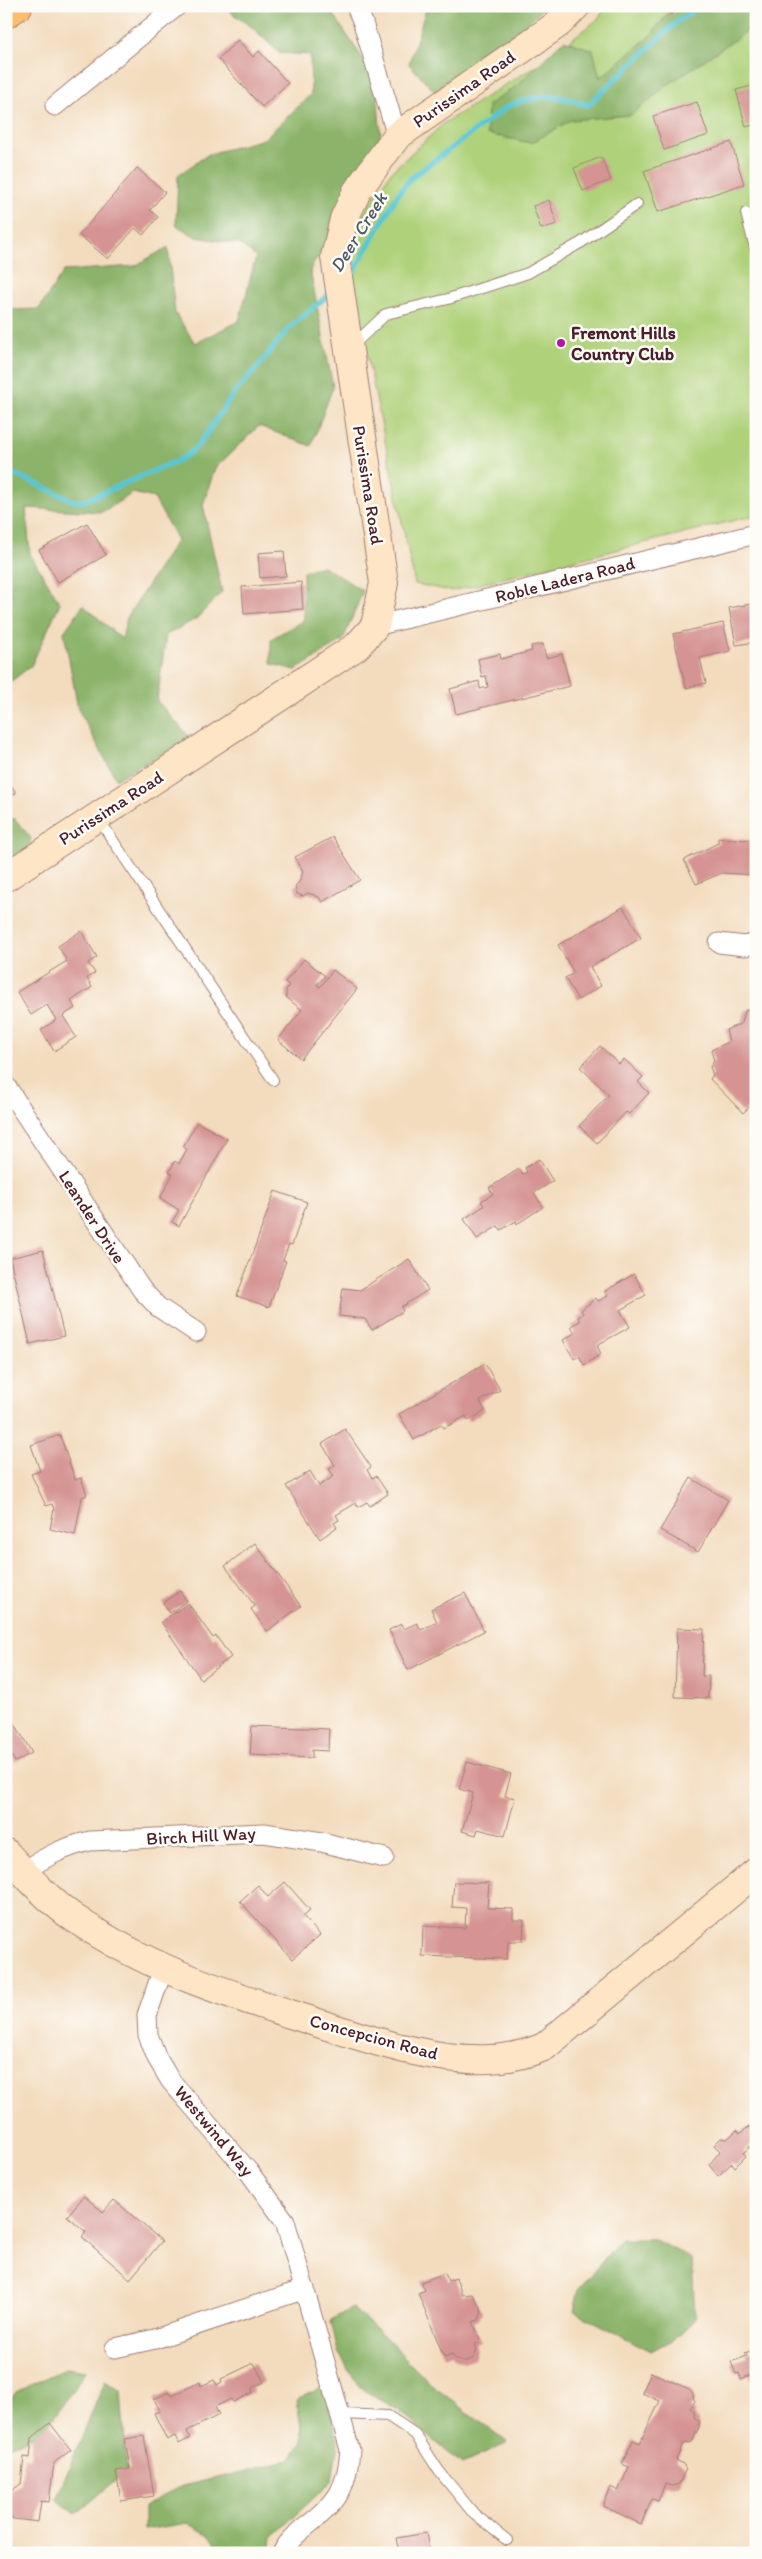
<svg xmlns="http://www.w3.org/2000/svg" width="762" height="2559" font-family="Itim,sans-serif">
<rect width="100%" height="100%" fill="#fdfcf7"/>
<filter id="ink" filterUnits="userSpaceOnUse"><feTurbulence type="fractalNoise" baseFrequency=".02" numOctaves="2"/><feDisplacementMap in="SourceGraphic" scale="10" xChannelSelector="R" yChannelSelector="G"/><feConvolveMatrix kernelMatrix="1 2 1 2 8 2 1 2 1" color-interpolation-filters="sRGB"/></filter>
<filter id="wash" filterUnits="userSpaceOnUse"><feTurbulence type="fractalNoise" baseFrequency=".0096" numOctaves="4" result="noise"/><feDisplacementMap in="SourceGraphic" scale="20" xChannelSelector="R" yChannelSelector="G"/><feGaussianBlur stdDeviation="1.12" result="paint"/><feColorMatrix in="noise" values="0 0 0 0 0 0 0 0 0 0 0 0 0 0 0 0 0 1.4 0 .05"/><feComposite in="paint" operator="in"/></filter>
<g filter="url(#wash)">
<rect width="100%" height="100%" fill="#f3dcbe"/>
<path fill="#afd179" stroke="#7c7852" d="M607,6h149v509l-304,76 -37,-7 -67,-320 9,-41 35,-52 52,-48 96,-60 57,-43z"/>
<g fill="#8bb369" stroke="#6a694a">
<path d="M227,6h101l48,73 7,83 -49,66 -24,42 23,117 -22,59 -52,-20 -44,42 -12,37 19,87 -26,27 -30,16 -9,66 34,38 -75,40 -38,-70 -14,-77 19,-27 39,34 5,-22 50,-77 -23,-42 -21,-5 -31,19 -76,-4 4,46 30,49 -29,63 -25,19v-375l33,-1 25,-38 71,-5 33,-19 7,66 20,30 44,-22 17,-64 -16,-13 -44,-7 -20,-12 2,-50 31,-21 55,-15 47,-45 -1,-39 -31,-2 -26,-25 -20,-14z"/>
<path d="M427,6h118l-36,36 -71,53 -29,-31z"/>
<path d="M674,6h82v19l-87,59 -38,31 -60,5 -40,23 -44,-9 1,-29 27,-18 49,-47 29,10 7,28 50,-42z"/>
<path d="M323,566l40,25 -20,49 -47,30 -25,-6v-25l33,-19 -1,-49z"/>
<path d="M14,818l17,20 -4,18 -21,9v-40z"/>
<path d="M622,2239h32l38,20 3,59 -14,17 -30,16 -77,-40 5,-23z"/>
<path d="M352,2308l31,27 50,51 75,57 -46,21 -64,-54 -38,-22 -22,-36 -7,-32z"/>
<path d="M66,2368l20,3 -43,62 -37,14v-41l10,-14z"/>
<path d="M105,2381l16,10 6,80 -51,43 -20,-15z"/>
<path d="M325,2386l13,56 -6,39 -60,56 -2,16h-46l-16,-18 -21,-12 -43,7v-23l38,-21 57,-13 51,-14 13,-19 -6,-40z"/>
</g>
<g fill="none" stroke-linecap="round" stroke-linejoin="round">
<g stroke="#5ac6d3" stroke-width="5.5">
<path d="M348,282l50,-88 13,-16 97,-72c17,-6 36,-12 54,-8 9,1 17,5 26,7l92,-86 9,-5 4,-8"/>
<path d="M6,474l13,2 55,25h10l95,-41 11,-7 10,-10 35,-51 22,-24 32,-40 43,-36"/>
</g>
</g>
<g id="blocks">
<g fill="#d59493">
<path d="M658,6h19l-6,9z"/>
<path d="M238,40l15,17 6,-6 29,32 -26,24 -44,-48z"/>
<path d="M756,85v39l-10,3 -10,-37z"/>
<path d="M697,102l11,33 -44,15 -11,-34z"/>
<path d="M731,142l13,42 -86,28 -14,-41z"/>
<path d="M601,157l10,23 -28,11 -9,-23z"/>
<path d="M137,168l28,24 -15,18 8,7 -15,18 -8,-7 -27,31 -29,-24z"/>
<path d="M549,200l8,24 -16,5 -8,-23z"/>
<path d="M87,523l19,32 -48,27 -19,-32z"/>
<path d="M284,551l2,25 -26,2 -2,-25z"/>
<path d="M301,582l2,27 -59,5 -2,-27z"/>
<path d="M756,603v39l-20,3 -7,-37z"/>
<path d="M723,623l7,28 -30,7 6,25 -20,5 -13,-54z"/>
<path d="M543,644l3,14 16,-4 8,32 -114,28 -6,-25 29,-8 1,8 8,-2 -2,-11 -4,1 -4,-18 22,-5 1,5 31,-8 -1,-5z"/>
<path d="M6,776l10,17 -10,5z"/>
<path d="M333,837l27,43 -38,22 -3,-5 -11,-4 -5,3 -6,-2 -2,-8 5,-5 3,-10 -8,-14z"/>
<path d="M752,837l4,1v37l-34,-2 -26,11 -12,-24 34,-17v-5l33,2z"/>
<path d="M623,907l18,31 -51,29 11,19 -23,14 -13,-22 9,-5 -16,-28z"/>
<path d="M81,931l16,26 -9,6 7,10 -8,5 5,9 -21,14 4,7 -12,8 13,21 -22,14 -13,-21 15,-10 -9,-15 -16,10 -14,-23 50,-31 -9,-15z"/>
<path d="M304,959l21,17 -8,9 3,2 13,-17 24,19 -56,70 -23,-19 24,-30 -16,-13v-7l3,-5 -4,-3z"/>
<path d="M756,1006v95l-13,12 -33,-34 3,-4 -3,-8 4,-6 -3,-11 18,-8 -3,-12 16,-7 3,-12z"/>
<path d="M600,1046l19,18 5,-5 19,18 -5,5 11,11 -20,21 -3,-2 -29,31 -18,-17 30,-31 -29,-28z"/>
<path d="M197,1122l30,17 -48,87 -7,-4 7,-12 -19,-12 13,-24 -4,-2 6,-11 4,3 8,-15 -4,-2z"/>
<path d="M539,1159l14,22 -19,12 9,14 -26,17 -1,-3 -15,9 -3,-4 -21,13 -13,-20 20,-13 -3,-5 12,-7 -4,-6 30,-19 4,5 4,-2 -2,-4z"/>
<path d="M275,1191l32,11 -15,43 -3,-1 -6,16 3,1 -17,46 -32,-11z"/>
<path d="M43,1250l21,86 -34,8 -20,-86z"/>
<path d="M409,1259l19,31 -27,17 2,4 -31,19 -7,-11 -26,-3 4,-28 17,2z"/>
<path d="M634,1274l12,21 -26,15 10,17 -33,18 4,9 -17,11 -5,-9 -5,3 -11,-19 12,-7 -4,-7 9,-5 -2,-4 5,-3 -2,-4 15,-12 2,3 10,-5 -3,-5z"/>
<path d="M485,1364l15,26 -20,11 5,10 -17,10 -2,-5 -22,12 -3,-4 -27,16 -15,-26z"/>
<path d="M345,1429l26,38 -4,3 5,8 4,-2 12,18 -18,12 -3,-4 -9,5 -2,-4 -20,12 3,5 -5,3 3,4 -17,12 -34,-53 24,-15 9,15 15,-10 -5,-7 6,-4 -13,-21z"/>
<path d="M60,1435l15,45 6,-2 6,17 -5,2 -7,38 -25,-6 4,-20 -2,-5 -6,2 -15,-32 9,-3 -9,-26z"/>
<path d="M691,1478l37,22 -30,52 -38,-22z"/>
<path d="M255,1543l46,63 -34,25 -16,-22 4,-3 -30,-40z"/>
<path d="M180,1591l7,10 -17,12 -7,-10z"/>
<path d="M465,1593l19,38 -76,39 -19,-40 12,-6 3,5 13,-6 4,7 16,-8 -6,-13z"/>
<path d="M188,1603l25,35 3,-2 15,21 -30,22 -40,-57z"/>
<path d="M677,1628l27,1 -2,47h7l-1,22 -33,-1z"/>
<path d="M6,1714l2,2 2,-1 22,38 -17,9 -7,-12h-2z"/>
<path d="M252,1726l77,3 -1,22 -16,-1v8l-62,-3z"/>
<path d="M467,1762l44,12 -6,22 10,2 -10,38 -27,-7 -2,6 -14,-4 11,-38 -14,-4z"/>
<path d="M285,1882l25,28 -7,6 17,19 -28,24 -52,-58 18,-16 10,12z"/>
<path d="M454,1882l35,1 -2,25 26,1v11h11l-1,21h-15l-1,18 -85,-3 1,-30 42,2 1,-20 -14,-1z"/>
<path d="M749,2127l7,8v6l-13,12 3,3 -11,11 -3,-4 -14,13 -9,-11 11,-14 -6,-6 7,-7 6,1 10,-9 3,3z"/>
<path d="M84,2196l19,16 11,-12 48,41 -32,38 -48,-42 4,-5 -19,-16z"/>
<path d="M445,2273l3,8 8,-3 6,17 10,-1 10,17 -3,9 -6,2 8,20 -6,2 2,5 -3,9 -10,4 -10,-4 -2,-4 -8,3 -26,-64 7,-3 -4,-8z"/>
<path d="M755,2349l1,30 -4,2 -2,-6 -9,4 -2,-6 -3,1 -5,-12 16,-6 -2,-3z"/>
<path d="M254,2363l10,19 -12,6 1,4 -20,10 -2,-3 -16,8 4,8 -32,16 3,7 -11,6 -4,-8 -8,4 -13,-27 6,-2 -6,-12 15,-7 3,4 28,-14 1,4 13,-6 3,5 5,-3 -1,-3z"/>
<path d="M651,2372l38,17 4,4 1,8 -4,7 4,3v6l5,4v6l-7,15 -9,2 -7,16 7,4 3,5 -7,15 -7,2 -7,-2 -7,17 -6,-2 -11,25 -38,-18 8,-19 7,4 11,-24 -7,-3 11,-24 7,3 20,-42 -18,-8z"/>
<path d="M50,2423l21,27 -17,13 -5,39 -8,-1 -3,21 -32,-4v-24l15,-10 3,-27 6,1 2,-20z"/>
<path d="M144,2436l10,60 -33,5 -5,-30 14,-2 -5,-30z"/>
<path d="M426,2533l4,20h-30l-3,-15z"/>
</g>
</g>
</g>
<g filter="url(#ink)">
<use href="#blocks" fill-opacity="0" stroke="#9e7e74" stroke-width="1"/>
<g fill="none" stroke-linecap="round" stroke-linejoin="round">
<defs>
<g id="lane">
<path d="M746,213l10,39"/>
<path d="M352,346l34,-32 62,-15 80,-26 54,-31 55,-38"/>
<path d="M98,818l175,262"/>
<path d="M341,2414l47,2 27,18 24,37 35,43 33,26"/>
</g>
<g id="street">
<path d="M356,6l7,17 34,113"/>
<path d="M55,106l122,-100"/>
<path d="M375,626l381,-92"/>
<path d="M719,943l26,3 11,-3"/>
<path d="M6,1086l136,204 16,17 38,25"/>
<path d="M23,1872c22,-15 41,-25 67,-31l174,-8 58,9 62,16"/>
<path d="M163,1969l-16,46 1,20 9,23 13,22 79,92 36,49 65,229c-3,38 -12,52 -42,75 -10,8 -20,16 -26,28"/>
<path d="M115,2348l40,-9 150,-50"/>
</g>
<g id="secondary">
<path d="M6,877l351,-231 18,-20 9,-43 -49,-326 9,-38 13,-28 40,-55 161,-112 18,-18"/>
<path d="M6,1853c21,23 42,47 68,65 76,52 152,75 238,103 52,17 122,41 177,38 20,0 37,-5 55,-12l212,-175"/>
</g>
<path id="highway" d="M6,14l12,-8"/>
</defs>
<use href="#lane" stroke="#9e7e74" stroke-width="12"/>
<use href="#street" stroke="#9e7e74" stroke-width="21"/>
<use href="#secondary" stroke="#9e7e74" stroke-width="30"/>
<use href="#highway" stroke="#9e7e74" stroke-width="30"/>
<use href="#lane" stroke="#fff" stroke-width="10"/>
<use href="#street" stroke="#fff" stroke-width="19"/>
<use href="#secondary" stroke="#fee5c5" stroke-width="28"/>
<use href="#highway" stroke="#fcbd6f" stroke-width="28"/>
</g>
</g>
<circle fill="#b5179e" stroke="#fdfcf7" stroke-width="2" cx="561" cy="343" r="5"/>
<g text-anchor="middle" stroke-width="5" stroke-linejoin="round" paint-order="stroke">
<g font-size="18" fill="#4a1f2b" stroke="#fdfcf7">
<text transform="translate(464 89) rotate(-35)" y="6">Purissima Road</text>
<text transform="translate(368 485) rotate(81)" y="6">Purissima Road</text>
<text transform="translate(565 580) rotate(-14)" y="6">Roble Ladera Road</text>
<text transform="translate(111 808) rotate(-33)" y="6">Purissima Road</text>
<text transform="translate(92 1217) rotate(57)" y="6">Leander Drive</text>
<text transform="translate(201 1836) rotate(-3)" y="6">Birch Hill Way</text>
<text transform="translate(374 2037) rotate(15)" y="6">Concepcion Road</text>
<text transform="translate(214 2131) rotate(50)" y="6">Westwind Way</text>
</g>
<g font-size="18" font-weight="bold" fill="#4a1f2b" stroke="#fdfcf7" text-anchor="start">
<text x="571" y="339">Fremont Hills<tspan x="571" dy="21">Country Club</tspan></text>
</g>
<g font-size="19" font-style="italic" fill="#505966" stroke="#fdfcf7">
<text transform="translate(358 232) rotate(-58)" y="7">Deer Creek</text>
</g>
</g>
<rect width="762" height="2559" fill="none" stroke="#fdfcf7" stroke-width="25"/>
</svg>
